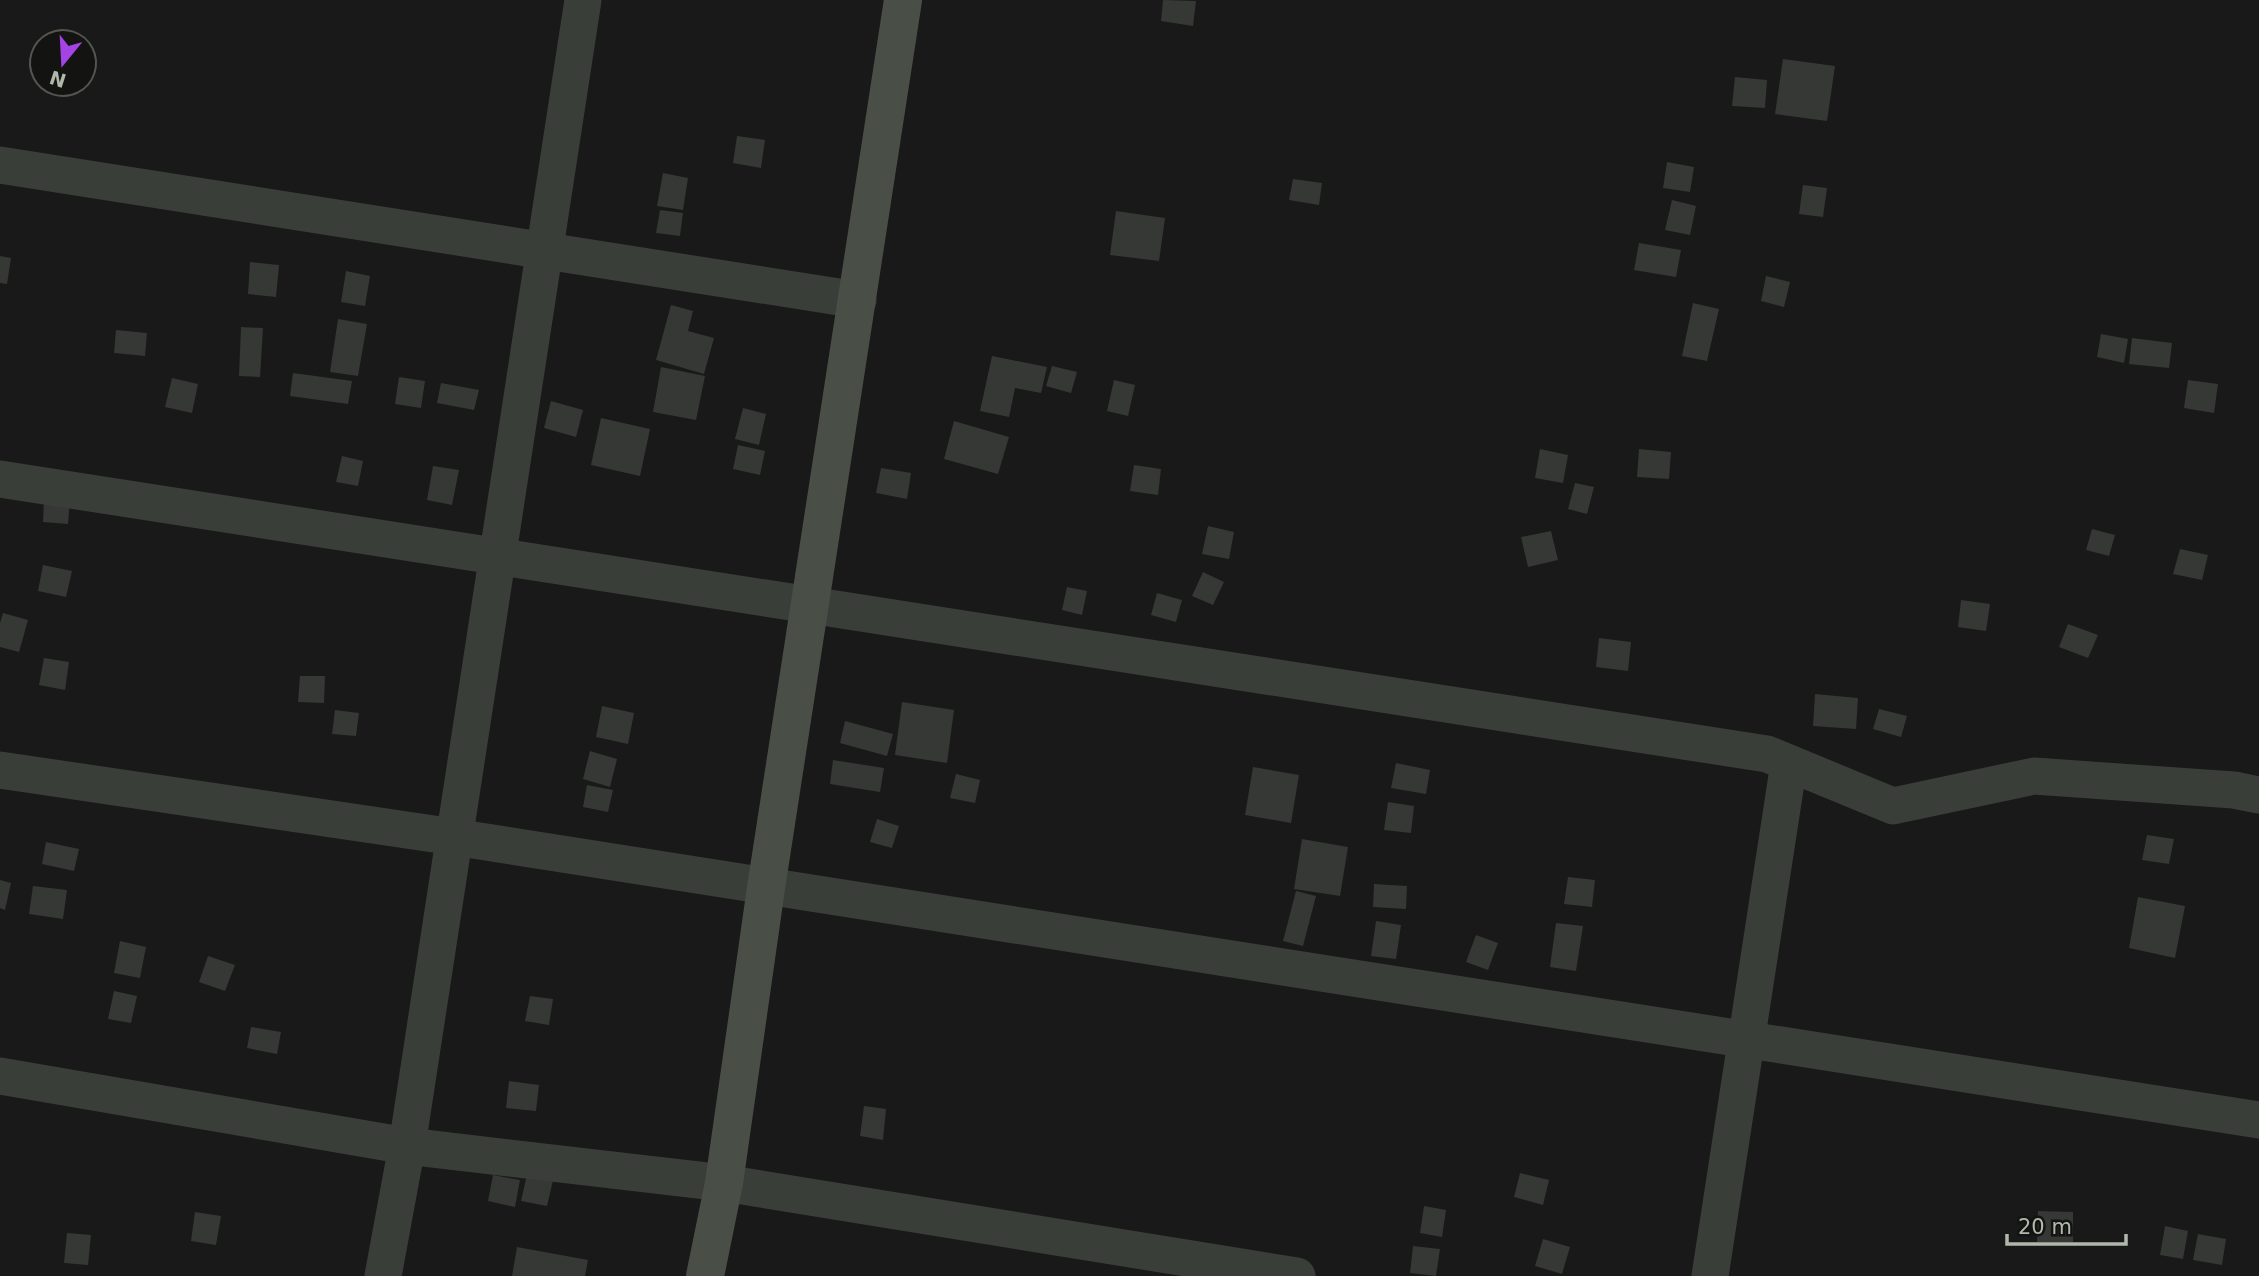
<svg xmlns="http://www.w3.org/2000/svg" width="2259" height="1276" font-family="'DejaVu Sans',sans-serif">
<rect width="100%" height="100%" fill="#181918"/>
<g fill="#363835">
<path d="M1163,0l33,1 -3,25 -32,-5z"/>
<path d="M1783,59l52,7 -8,55 -52,-7z"/>
<path d="M1735,77l32,3 -2,28 -33,-2z"/>
<path d="M737,136l28,4 -4,28 -28,-5z"/>
<path d="M1667,162l27,5 -4,25 -27,-4z"/>
<path d="M663,173l25,5 -5,32 -26,-4z"/>
<path d="M1293,179l29,4 -3,22 -30,-5z"/>
<path d="M1803,185l24,3 -4,29 -24,-3z"/>
<path d="M1672,200l24,6 -6,29 -25,-5z"/>
<path d="M660,210l23,3 -3,23 -24,-3z"/>
<path d="M1116,211l49,7 -6,43 -49,-6z"/>
<path d="M1639,243l42,7 -5,27 -42,-7z"/>
<path d="M0,256l11,2 -4,26 -7,-1z"/>
<path d="M250,262l29,3 -3,32 -28,-3z"/>
<path d="M346,271l24,5 -5,30 -24,-4z"/>
<path d="M1766,276l24,6 -6,25 -23,-6z"/>
<path d="M1693,303l26,6 -12,52 -25,-5z"/>
<path d="M671,305l22,6 -5,20 26,7 -10,36 -48,-14z"/>
<path d="M338,319l29,5 -9,52 -28,-4z"/>
<path d="M241,327l22,1 -3,49 -21,-1z"/>
<path d="M116,330l31,3 -2,23 -31,-3z"/>
<path d="M2101,334l27,5 -4,24 -27,-6z"/>
<path d="M2132,338l40,5 -3,25 -40,-4z"/>
<path d="M992,356l55,11 -6,26 -26,-5 -6,29 -29,-6z"/>
<path d="M1052,366l25,6 -6,21 -25,-7z"/>
<path d="M661,367l44,9 -9,44 -43,-8z"/>
<path d="M293,373l59,8 -4,23 -58,-8z"/>
<path d="M399,377l26,4 -4,27 -26,-4z"/>
<path d="M172,378l26,6 -6,29 -27,-6z"/>
<path d="M1114,380l21,5 -7,31 -21,-5z"/>
<path d="M2188,380l30,4 -4,29 -30,-5z"/>
<path d="M441,383l38,7 -5,20 -37,-7z"/>
<path d="M551,401l32,9 -7,27 -32,-9z"/>
<path d="M743,408l23,6 -7,31 -24,-6z"/>
<path d="M601,418l49,11 -10,47 -49,-11z"/>
<path d="M954,421l55,16 -11,37 -54,-15z"/>
<path d="M738,445l27,6 -5,24 -27,-6z"/>
<path d="M1540,449l28,6 -5,28 -28,-5z"/>
<path d="M1639,449l32,3 -2,27 -32,-2z"/>
<path d="M342,456l21,5 -5,25 -22,-4z"/>
<path d="M1134,465l27,4 -3,26 -28,-4z"/>
<path d="M433,466l26,4 -7,35 -25,-5z"/>
<path d="M881,468l30,5 -4,26 -31,-6z"/>
<path d="M1575,483l19,4 -7,27 -19,-5z"/>
<path d="M44,498l26,2 -2,24 -25,-2z"/>
<path d="M1208,526l26,6 -5,27 -27,-5z"/>
<path d="M2092,529l23,6 -6,21 -23,-6z"/>
<path d="M1551,531l7,29 -30,7 -7,-30z"/>
<path d="M2180,549l28,6 -6,25 -29,-6z"/>
<path d="M43,565l29,6 -6,26 -28,-6z"/>
<path d="M1203,572l21,10 -11,23 -21,-9z"/>
<path d="M1067,587l20,4 -5,24 -20,-5z"/>
<path d="M1157,593l25,7 -6,22 -25,-7z"/>
<path d="M1961,600l29,4 -4,27 -28,-4z"/>
<path d="M3,613l25,7 -9,32 -19,-5v-24z"/>
<path d="M2068,624l30,11 -10,23 -29,-11z"/>
<path d="M1599,638l32,4 -3,29 -32,-4z"/>
<path d="M44,658l25,4 -4,28 -26,-5z"/>
<path d="M300,676h25l-1,27 -26,-1z"/>
<path d="M1815,694l43,4 -2,31 -43,-3z"/>
<path d="M902,702l52,8 -7,53 -52,-8z"/>
<path d="M602,706l32,7 -6,31 -32,-7z"/>
<path d="M1879,709l28,7 -6,21 -28,-8z"/>
<path d="M335,710l24,3 -3,23 -24,-2z"/>
<path d="M845,721l48,13 -6,22 -47,-13z"/>
<path d="M590,751l27,8 -7,28 -27,-8z"/>
<path d="M833,760l51,8 -4,24 -50,-8z"/>
<path d="M1396,763l34,7 -4,24 -35,-6z"/>
<path d="M1253,767l46,8 -8,48 -46,-8z"/>
<path d="M956,774l24,6 -5,23 -25,-5z"/>
<path d="M587,785l26,5 -5,22 -25,-5z"/>
<path d="M1388,802l26,4 -3,27 -27,-3z"/>
<path d="M877,819l22,7 -7,22 -22,-6z"/>
<path d="M2147,835l27,4 -5,25 -27,-4z"/>
<path d="M1302,839l46,8 -8,49 -46,-7z"/>
<path d="M46,842l33,7 -5,22 -32,-7z"/>
<path d="M1568,877l27,3 -3,27 -28,-3z"/>
<path d="M0,880l11,3 -6,27 -5,-2z"/>
<path d="M1374,884l33,2 -1,23 -33,-2z"/>
<path d="M33,886l34,4 -4,29 -34,-5z"/>
<path d="M1296,891l20,5 -13,50 -20,-5z"/>
<path d="M2138,897l47,9 -10,52 -46,-10z"/>
<path d="M1376,921l25,4 -5,34 -25,-3z"/>
<path d="M1556,923l27,3 -7,45 -26,-4z"/>
<path d="M1476,935l22,8 -10,27 -22,-8z"/>
<path d="M120,941l26,6 -6,31 -26,-5z"/>
<path d="M208,956l27,9 -10,26 -26,-9z"/>
<path d="M114,991l23,5 -6,27 -23,-4z"/>
<path d="M530,996l23,3 -4,26 -24,-4z"/>
<path d="M251,1027l30,5 -4,22 -30,-6z"/>
<path d="M509,1081l30,4 -3,26 -30,-3z"/>
<path d="M864,1106l22,3 -3,31 -23,-4z"/>
<path d="M528,1170l26,6 -7,30 -26,-5z"/>
<path d="M1520,1173l29,7 -6,25 -29,-8z"/>
<path d="M493,1175l27,5 -5,27 -27,-6z"/>
<path d="M1424,1206l22,4 -4,27 -22,-4z"/>
<path d="M2038,1211l35,1v30h-36z"/>
<path d="M195,1212l26,4 -5,29 -25,-4z"/>
<path d="M2165,1226l23,5 -5,28 -23,-4z"/>
<path d="M67,1233l24,2 -3,30 -24,-2z"/>
<path d="M2198,1234l28,5 -4,26 -29,-5z"/>
<path d="M1543,1239l27,8 -8,27 -27,-8z"/>
<path d="M1413,1246l27,3 -4,27 -26,-3z"/>
<path d="M517,1247l71,13 -3,16h-73z"/>
</g>
<g fill="none" stroke-linecap="round" stroke-linejoin="round">
<g stroke="#3a3e39" stroke-width="37">
<path d="M0,165l858,135"/>
<path d="M0,479l1767,275 126,52 141,-30 200,14 25,5"/>
<path d="M0,770l454,67 1805,283"/>
<path d="M0,1076l407,70 317,37 573,93"/>
<path d="M383,1276l24,-130 176,-1146"/>
<path d="M1710,1276l79,-513"/>
</g>
<path stroke="#494e47" stroke-width="38" d="M705,1276l19,-93 42,-295 137,-888"/>
</g>
<g transform="translate(63 63) rotate(198)"><circle r="33" fill="#131412" stroke="#52564f" stroke-width="2"/>
<path d="M0-5L12 26L0 18L-12 26Z" fill="#a544e4"/>
<text y="-10" font-size="19" font-weight="bold" text-anchor="middle" fill="#b0b8ab">N</text>
</g>
<path d="M2007 1234v10h119v-10" fill="none" stroke="#b0b8ab" stroke-width="3.5"/>
<text x="2018" y="1234" font-size="21" fill="#b0b8ab" stroke="#131412" stroke-width="5" paint-order="stroke">20 m</text>
</svg>
